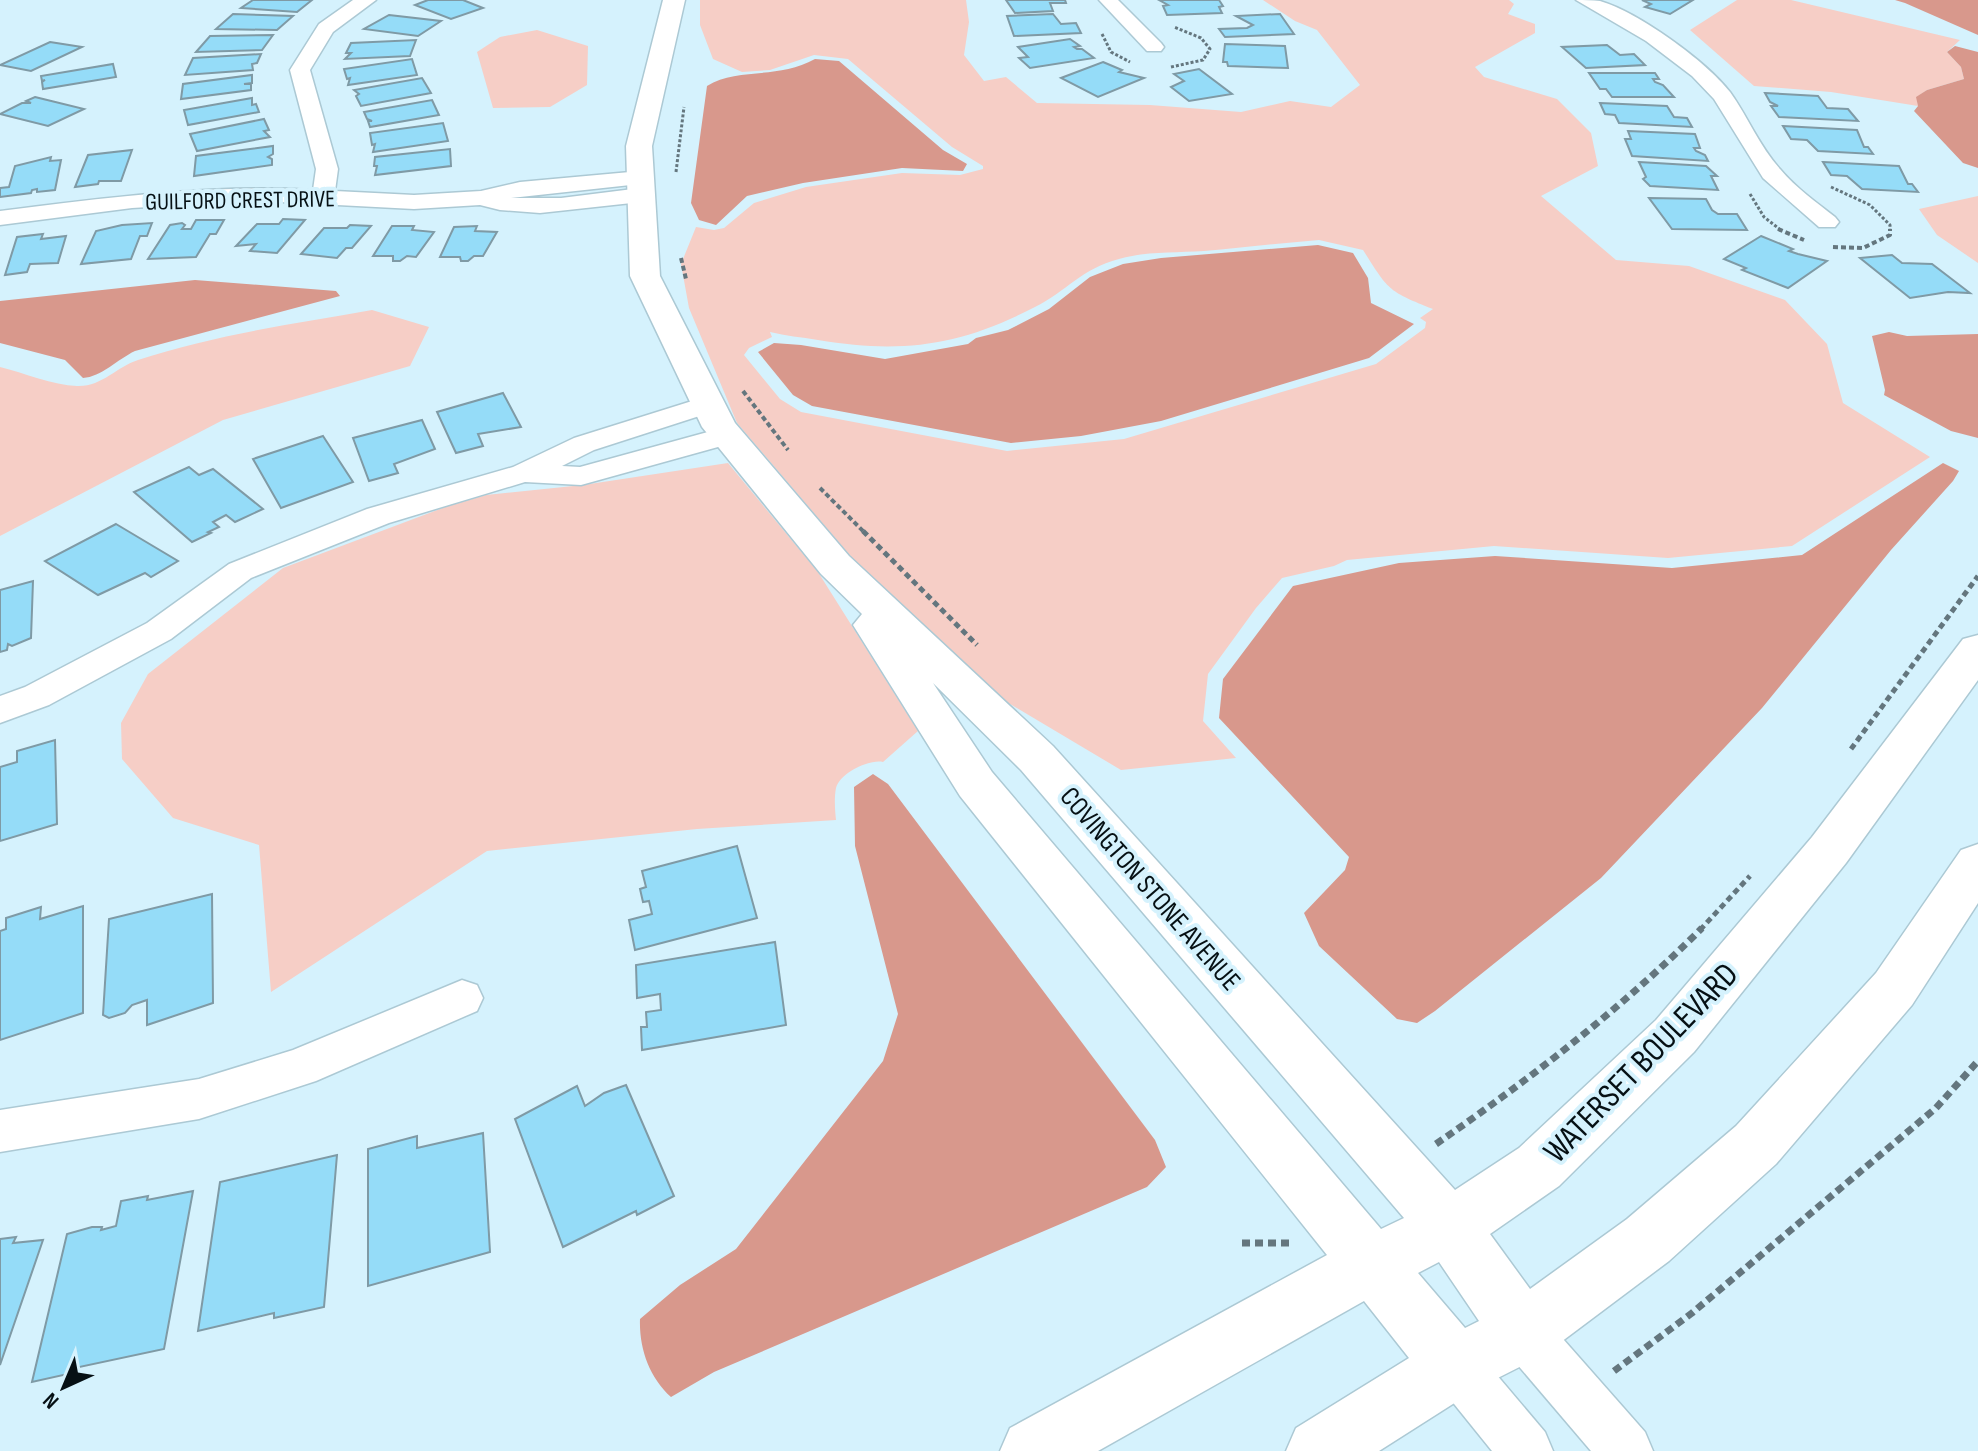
<svg xmlns="http://www.w3.org/2000/svg" width="1978" height="1451" font-family="'Sofia Sans Condensed',sans-serif">
<rect width="100%" height="100%" fill="#d5f2fd"/>
<g fill="#f6cec6" fill-rule="evenodd">
<path d="M700,0h266l3,22 -5,33 20,26 22,-4 31,26 113,2 91,7 49,-11 41,6 29,-22 -43,-55 -22,-9 -32,-21h246l5,4 -6,10 27,10v9l-60,34 9,10 73,22 34,34 7,33 -57,30 75,64 73,6 96,34 42,44 16,59 87,54 -138,89 -124,12 -174,-12 -147,14 -13,6 -52,12 -26,30 -48,66 -5,47 33,37 -115,12 -121,-72 -148,-140 -115,-135 -48,-115 -8,-44 15,-37 18,3 10,-2 30,-25 52,-16 96,-14 58,2 23,-6v-3l-31,-19 -104,-88 -34,-4 -44,15 -28,2 -29,-13 -13,-34zM1319,240l44,10c26,41 25,41 70,59l-13,9 6,4 -1,6 -49,36 -252,75 -117,12 -206,-39 -21,-13 -36,-44 5,-7 23,-11 -2,-5c16,4 31,5 48,8 83,14 142,6 217,-33 32,-16 46,-38 84,-48 28,-8 56,-6 85,-8 38,-3 76,-8 115,-11z"/>
<path d="M1737,0h54l169,40 -13,12 14,15 3,12 -37,11 -10,7 1,9 -87,-14 -77,-6 -64,-56z"/>
<path d="M537,30l51,16 -1,39 -37,22 -57,1 -16,-56 23,-15z"/>
<path d="M1978,196v67l-41,-28 -18,-26z"/>
<path d="M372,310l57,17 -19,39 -187,54 -223,116v-169c24,6 53,18 77,19 25,1 39,-19 61,-26 76,-25 155,-36 234,-50z"/>
<path d="M728,463l90,109 100,159 -35,31c-14,-3 -43,11 -47,26 -2,10 -1,22 0,32l-139,9 -210,22 -216,141 -12,-147 -86,-27 -51,-59 -1,-36 27,-49 135,-106 165,-62 38,-11 97,-10z"/>
</g>
<g fill="#d8988c">
<path d="M1895,0h83v35l-73,-32z"/>
<path d="M1955,46l23,6v116l-15,-5 -49,-52 4,-5 -2,-9 11,-7 37,-11 -3,-12 -14,-15z"/>
<path d="M815,59l24,2 104,89 24,14 -4,7 -61,-3 -99,15 -56,13 -31,29 -17,-5 -8,-17 16,-117c30,-19 70,-6 108,-27z"/>
<path d="M1318,245l35,8 15,25 3,25 43,21 -45,34 -208,63 -80,15 -70,7 -199,-37 -19,-11 -35,-43 16,-9 27,2 84,14 83,-15 8,-6 32,-8 41,-21 41,-32 33,-13 38,-6z"/>
<path d="M195,280l141,11 4,5 -205,55c-17,8 -34,26 -52,27l-18,-18 -65,-17v-42z"/>
<path d="M1889,332l18,4 71,-2v104l-27,-7 -67,-36 1,-5 -13,-54z"/>
<path d="M1943,463l16,8 -6,10 -62,69 -129,158 -161,170 -166,133 -18,12 -20,-4 -78,-73 -15,-33 41,-43 4,-13 -130,-139 4,-39 70,-93 106,-23 96,-7 177,12 130,-13z"/>
<path d="M873,774l15,10 267,356 11,27 -19,20 -433,185 -43,25c-22,-20 -32,-49 -31,-78l40,-34 56,-36 147,-188 15,-47 -43,-168 -1,-59z"/>
</g>
<g fill="#95dcf8" stroke="#7f9aa5" stroke-width="2">
<path d="M253,0h59l-15,12 -56,-4z"/>
<path d="M463,0l20,8 -32,11 -36,-14 13,-5z"/>
<path d="M1006,0h59l1,3h-16l3,8 -38,2z"/>
<path d="M1159,0h60l4,6 -4,1 3,6 -55,2 -4,-9 5,-1z"/>
<path d="M1642,0h51l-23,14 -25,-7 6,-3z"/>
<path d="M233,14l60,2 -16,14 -61,-1z"/>
<path d="M1053,14l8,10 15,-1 5,10 -67,3 -7,-20z"/>
<path d="M1280,14l14,20 -69,3 -6,-8 28,-1 6,-3 -17,-9z"/>
<path d="M389,15l52,6 -23,15 -54,-7z"/>
<path d="M273,35l-11,15 -66,2 14,-16z"/>
<path d="M1070,39l10,7 -6,1 3,2h5l12,9 -64,10 -11,-10 9,-1 -10,-10z"/>
<path d="M416,40l-6,16 -65,3 6,-6h-5l5,-10z"/>
<path d="M50,42l32,5 -51,24 -31,-6z"/>
<path d="M1225,44l60,2 3,22 -60,-2 -1,-4h-4z"/>
<path d="M1607,45l13,10 14,-1 11,11 -59,3 -24,-21z"/>
<path d="M261,54l-4,9 -5,1 1,6 -68,5 8,-17z"/>
<path d="M412,59l5,16 -69,10 2,-7 -3,1 -3,-10z"/>
<path d="M1103,62l19,8 -3,2 25,6 -46,19 -37,-19z"/>
<path d="M113,64l3,13 -73,12 -1,-7 3,-2 -3,1 -1,-5z"/>
<path d="M1199,69l33,25 -43,7 -18,-14 13,-6 -10,-7z"/>
<path d="M1589,73h66l4,6h-6l2,3 8,3 11,12h-62l-6,-8h-6z"/>
<path d="M252,75v8l-8,1h7v6l-70,9 2,-15z"/>
<path d="M422,78l9,15 -70,13 -5,-10 3,-2 -5,-4z"/>
<path d="M1765,93l53,3 9,12 21,1 10,12 -79,-4 -8,-11h7l-8,-4z"/>
<path d="M35,97l49,12 -36,17 -48,-12 22,-11h9l-5,-2z"/>
<path d="M252,98v7l4,-1 3,8 -71,13 -4,-15z"/>
<path d="M432,100l7,15 -69,12 -2,-6h4l-5,-2 -3,-7z"/>
<path d="M1600,103l67,3 7,11 13,1 5,9 -73,-4 -4,-8 -10,-1z"/>
<path d="M264,119l5,11 -5,1 6,6 -73,14 -7,-17z"/>
<path d="M443,123l5,18 -75,11 2,-8 -3,1 -2,-12z"/>
<path d="M1783,126l74,4 7,17h4l5,7 -55,-3 -11,-11 -16,-1z"/>
<path d="M1628,131l67,3 5,14h-6l2,3 9,4 3,6 -76,-5 -7,-17h6z"/>
<path d="M273,146v8l-5,3 4,2v6l-78,11 2,-20z"/>
<path d="M450,149l1,17 -76,9 2,-9h-3l1,-9z"/>
<path d="M132,150l-11,31h-22l-1,3 -23,3 13,-32z"/>
<path d="M51,157l-1,4 11,-1 -6,30 -18,2v-3l-5,1 -1,3 -31,4v-9l9,-1 6,-21z"/>
<path d="M1639,162l67,4 11,10h-6l7,14 -68,-4 -7,-7 3,-2z"/>
<path d="M1823,162l76,4 9,18h4l6,8 -56,-3 -15,-13 -16,-1z"/>
<path d="M1649,198l57,1 6,11 6,4h19l10,16 -75,-1z"/>
<path d="M283,219l22,1 -28,33 -27,-2 6,-7 -20,2 21,-22h22z"/>
<path d="M196,220h28l-8,14h-6l-14,23 -48,2 22,-34 12,-2 3,2 -3,4h9z"/>
<path d="M152,223l-5,13h-7l-9,23 -50,5 15,-33 26,-6z"/>
<path d="M350,225l21,1 -19,22h-6l-9,10 -36,-4 23,-26h23z"/>
<path d="M392,226h22l-2,4 22,2 -18,25 -9,-1 -7,5h-7v-5h-20z"/>
<path d="M477,226l-2,5 22,1 -14,24h-9l-6,5h-7l-1,-4h-20l14,-30z"/>
<path d="M43,234l-2,5 25,-3 -8,27 -28,1 -3,8 -22,3 12,-38z"/>
<path d="M1761,236l32,13 -4,2 9,3 29,7 -39,27 -46,-18 4,-2 -22,-9z"/>
<path d="M1892,255l10,8 30,1 38,29 -22,-1 -38,6 -50,-40z"/>
<path d="M503,393l18,34 -43,7 5,12 -27,7 -19,-41z"/>
<path d="M422,420l13,29 -41,15 4,9 -29,8 -16,-43z"/>
<path d="M323,436l30,46 -72,26 -28,-49z"/>
<path d="M189,467l10,8 14,-6 50,40 -28,13 -9,-7 -13,7 6,5 -11,5 3,1 -19,9 -58,-50z"/>
<path d="M116,524l62,37 -27,16 -6,-4 -47,22 -53,-34z"/>
<path d="M33,581l-2,57 -19,8 -4,-2 -1,6 -7,2v-62z"/>
<path d="M55,740l2,84 -57,17v-74l17,-5v-11z"/>
<path d="M737,846l20,72 -122,32 -6,-30 23,-6 -3,-13 -6,1 -3,-13 6,-2 -4,-16z"/>
<path d="M212,894l1,109 -66,22v-25l-15,5 -7,8 -16,5 -6,-3 6,-96z"/>
<path d="M83,906v107l-83,27v-109l6,-2v-11l35,-11 -1,12z"/>
<path d="M775,942l11,83 -144,25 -1,-23h6l-1,-15 15,-2 -1,-16 -23,4 -1,-33z"/>
<path d="M626,1085l48,111 -37,19 -1,-4 -73,36 -48,-128 62,-33 8,20 19,-13z"/>
<path d="M483,1133l7,119 -122,34v-137l49,-13v12z"/>
<path d="M337,1155l-13,152 -50,11v-5l-76,18 22,-149z"/>
<path d="M193,1191l-29,158 -85,18 -2,5 -45,10 35,-148 25,-7h10l-1,3 15,-4 5,-25 27,-5 -1,4z"/>
<path d="M16,1237l-3,6 30,-3 -43,125v-126z"/>
</g>
<g fill="none" stroke-linecap="round" stroke-linejoin="round">
<defs>
<g id="street">
<path d="M353,0h23l-43,32 -23,38 28,99 -3,22 79,4 67,-4 39,-9 121,-11 8,2 3,5 -3,5 -138,15h50l80,-10 8,2 3,5 -3,5 -8,2 -101,11 -40,-3 -20,-5 -66,4 -134,-7 -98,3 -50,3 -132,17v-14c104,-13 208,-27 313,-21l3,-21 -26,-99 29,-46z"/>
<path d="M1099,0h19l43,43 3,4 -3,4h-14z"/>
<path d="M1576,0c8,0 17,0 24,1 38,11 106,60 130,91 18,25 29,54 50,77 16,19 36,33 55,48l4,5 -4,5h-16l-56,-49 -49,-79 -22,-23 -46,-35z"/>
<path d="M708,396l10,2 4,6 -4,6 -124,40 -32,16 18,1 146,-40 10,3 4,6 -4,6 -155,43 -56,-3 -136,41 -138,55 -80,61 -122,66 -49,18v-27l25,-9 122,-64 82,-59 138,-55 146,-42 61,-29z"/>
<path d="M462,980l15,5 6,13 -6,13 -161,70 -117,38 -199,33v-42l199,-31 94,-29z"/>
<path d="M1523,1306l18,8 104,118 8,19h-62l-86,-101 -8,-18 8,-18z"/>
<path d="M1456,1340l18,8 71,84 8,19h-61l-54,-67 -8,-18 8,-18z"/>
</g>
<path id="secondary" d="M663,0h22l-33,146 8,130 75,147 114,133 204,190 402,444 64,-42 137,-128 156,-183 151,-198 15,-4v45l-132,183 -152,189 -135,134 -69,48 40,55 97,-70 109,-93 140,-153 85,-123 17,-6v59l-66,102 -136,159 -107,97 -124,93 -67,34 -99,63h-93l10,-23 113,-70 -45,-57 -266,150h-98l10,-23 317,-173 -367,-459 -107,-171 9,-11 -41,-40 -119,-147 -72,-151 -4,-130zM933,683l88,87 383,448 -23,11 -389,-457zM1439,1262l40,59 -14,7 -47,-55z"/>
</defs>
<use href="#street" stroke="#acc9d4" stroke-width="3"/>
<use href="#secondary" stroke="#acc9d4" stroke-width="3"/>
<g stroke="#64767e" stroke-width="3" stroke-dasharray="3 2" stroke-linecap="butt">
<path d="M1102,34l9,18 19,10"/>
<path d="M1171,67l32,-7 7,-11 -9,-11 -27,-11"/>
<path d="M676,172l8,-65"/>
<path d="M1831,187l39,18 20,20v6"/>
<path d="M1750,194l14,23 18,14"/>
</g>
<g stroke="#64767e" stroke-width="4" stroke-dasharray="5 3" stroke-linecap="butt">
<path d="M1778,229l26,11"/>
<path d="M1833,247l30,1 27,-13v-6"/>
<path d="M681,258l5,21"/>
<path d="M743,391l45,59"/>
<path d="M820,488l45,45"/>
</g>
<g stroke="#64767e" stroke-width="5" stroke-dasharray="6 4" stroke-linecap="butt">
<path d="M863,531l114,114"/>
<path d="M1851,749l127,-173"/>
<path d="M1700,930l50,-54"/>
</g>
<g stroke="#64767e" stroke-width="7" stroke-dasharray="8 5" stroke-linecap="butt">
<path d="M1436,1144c94,-65 185,-135 266,-216"/>
<path d="M1242,1243h49"/>
<path d="M1614,1371l78,-58 244,-205 42,-47"/>
</g>
<use href="#street" fill="#fff" fill-rule="evenodd"/>
<use href="#secondary" fill="#fff" fill-rule="evenodd"/>
</g>
<g text-anchor="middle" stroke-width="8" stroke-linejoin="round" paint-order="stroke">
<g font-size="24" fill="#061014" stroke="#d5f2fd">
<text transform="translate(240 200) rotate(-1)" y="8">GUILFORD CREST DRIVE</text>
</g>
<g font-size="28" fill="#061014" stroke="#d5f2fd">
<text transform="translate(1151 888) rotate(49)" y="10">COVINGTON STONE AVENUE</text>
</g>
<g font-size="34" fill="#061014" stroke="#d5f2fd">
<text transform="translate(1640 1062) rotate(-46)" y="12">WATERSET BOULEVARD</text>
</g>
</g>
<g transform="translate(64 1387) rotate(224)" stroke="#d5f2fd" stroke-width="6" paint-order="stroke">
<path d="M0-6L14 30L0 20L-14 30Z" fill="#061014"/>
<text y="-12" font-size="22" font-weight="bold" text-anchor="middle" fill="#061014">N</text>
</g>
</svg>
